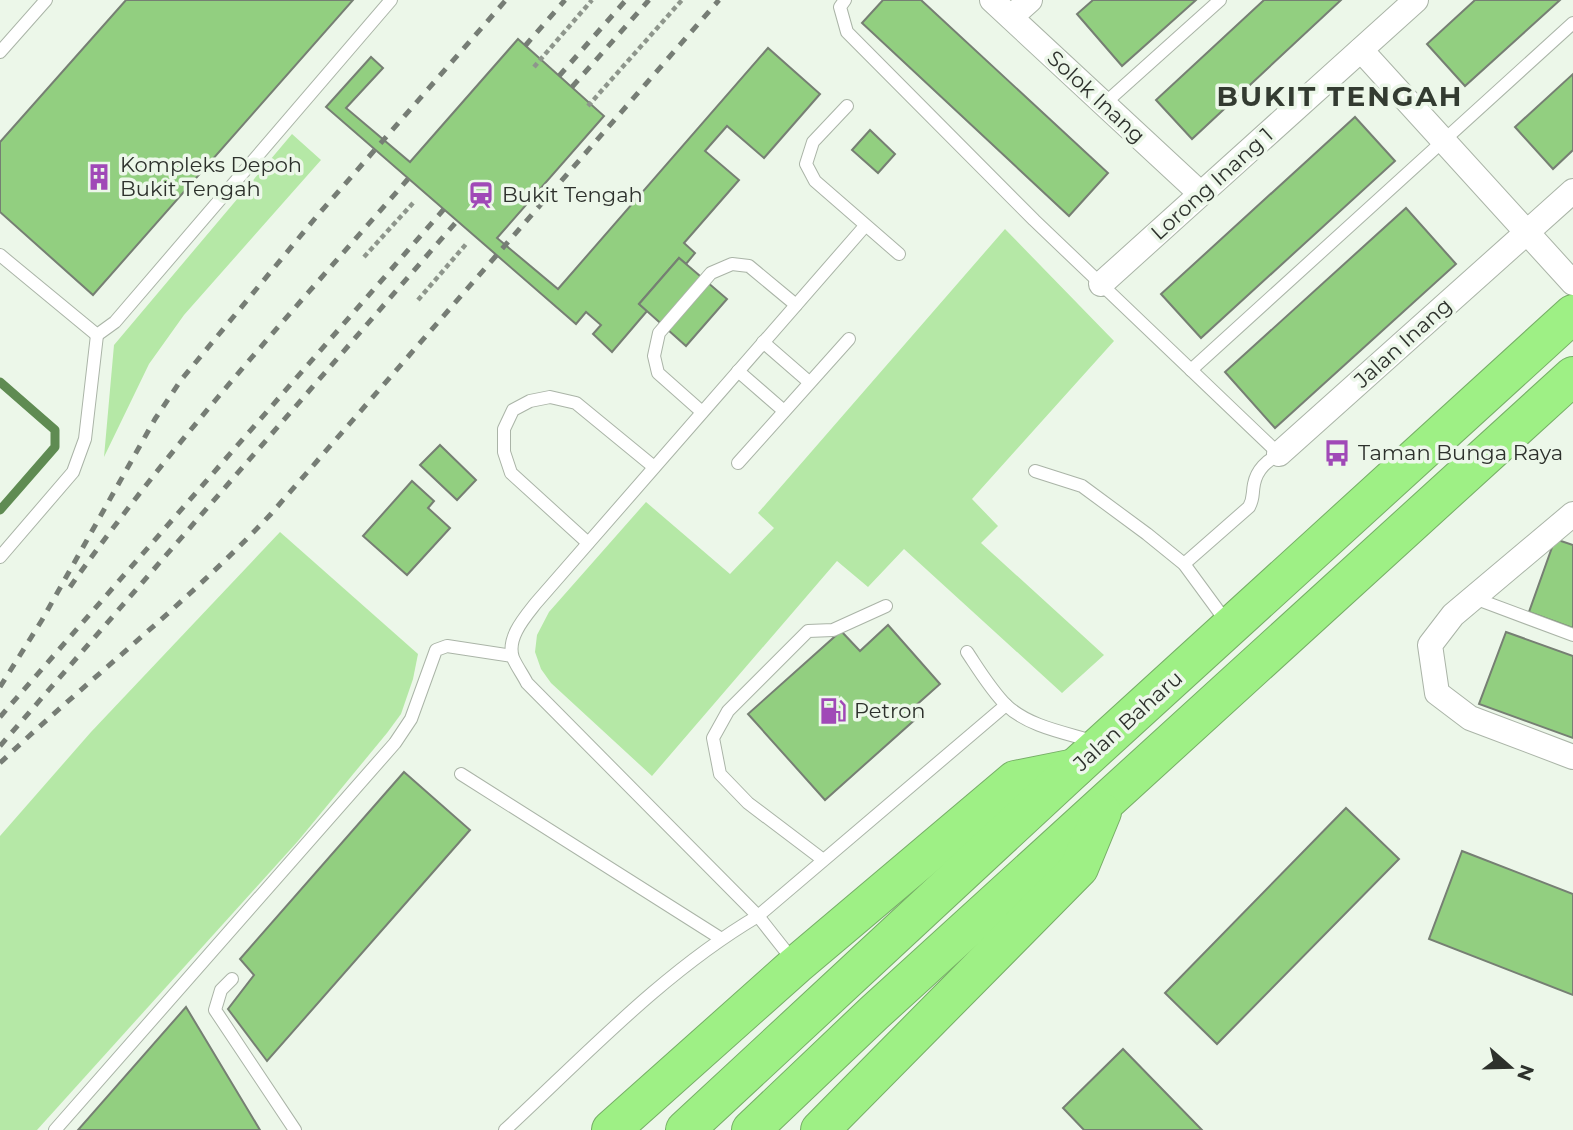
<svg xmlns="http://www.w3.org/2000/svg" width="1573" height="1130" font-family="Montserrat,sans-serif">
<rect width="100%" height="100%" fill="#ecf7e9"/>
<g fill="#b5e8a6">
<path d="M292,134l29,26 -137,155 -35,49 -45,93 10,-112z"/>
<path d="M1005,229l109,112 -142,158 26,27 -17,17 123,112 -42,38 -158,-144 -36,38 -31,-26 -185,215 -101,-93 -10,-14 -6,-17 2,-17 12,-23 97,-110 84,72 44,-46 -16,-15z"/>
<path d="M280,532l138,122 -5,25 -12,35 -14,19 -89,108 -261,289h-37v-294l91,-104z"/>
</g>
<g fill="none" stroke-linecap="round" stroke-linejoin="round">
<path stroke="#5f8b52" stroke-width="9" d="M0,382l55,48v17l-55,63"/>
</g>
<g fill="#92cf80" stroke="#767f73" stroke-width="2">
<path d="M126,0h227l-260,295 -93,-83v-70z"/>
<path d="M883,0h38l187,173 -39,43 -207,-193z"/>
<path d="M1093,0h103l-74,66 -45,-52z"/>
<path d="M1264,0h77l-149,139 -36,-39z"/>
<path d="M1475,0h85l-95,86 -38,-42z"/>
<path d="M518,39l86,77 -107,122 61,51 210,-241 52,46 -56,64 -37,-32 -22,25 34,29 -55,63 11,10 -9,11 -7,-6 -40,46 8,7 -35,41 -19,-18 8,-9 -15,-13 -10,12 -250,-217 45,-50 12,11 -37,40 64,54z"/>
<path d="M1573,74v76l-20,19 -38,-42z"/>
<path d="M1355,117l40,44 -194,177 -40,-44z"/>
<path d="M870,130l25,24 -17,19 -26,-23z"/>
<path d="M1406,208l50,56 -181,164 -50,-56z"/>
<path d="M679,258l48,41 -41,47 -47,-42z"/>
<path d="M440,445l36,35 -19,20 -37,-35z"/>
<path d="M412,481l22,20 -6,7 22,20 -43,47 -44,-39z"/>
<path d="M1555,539l18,6v83l-44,-16z"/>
<path d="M888,625l52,59 -27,24 6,8 -94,84 -77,-86 93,-83 19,20z"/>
<path d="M1506,632l67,24v82l-94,-34z"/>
<path d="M404,772l66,58 -203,231 -39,-52 26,-34 -14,-16z"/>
<path d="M1346,808l53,51 -182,185 -52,-51z"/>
<path d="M1462,851l111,43v101l-144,-56z"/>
<path d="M186,1007l74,123h-182z"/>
<path d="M1123,1049l79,81h-118l-21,-22z"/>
</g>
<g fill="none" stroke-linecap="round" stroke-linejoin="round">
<defs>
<g id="lane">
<path d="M845,0l-5,7 7,25 187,188 245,234c-12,7 -22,15 -25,30 -2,10 0,14 -5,23l-65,57"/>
<path d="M0,52l46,-52"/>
<path d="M1104,104l116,-104"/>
<path d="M847,106l-34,36 -7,22 9,17 84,73"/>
<path d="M0,255l97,80 18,-13 276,-322"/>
<path d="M763,342l46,40"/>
<path d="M1191,370l382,-347"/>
<path d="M738,371l46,40"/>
<path d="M702,412l-44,-39 -4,-17 5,-23 52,-60 21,-9 17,2 47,39"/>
<path d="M738,463l111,-124"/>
<path d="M1035,471l47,15 65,48 37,30 44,60"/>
<path d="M588,543l-77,-70 -7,-21v-23l9,-19 17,-9 20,-4 26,6 78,64"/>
<path d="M0,557l73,-85 12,-33 12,-104"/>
<path d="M1474,598l99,37"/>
<path d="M967,652c12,18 24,38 39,53 23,22 61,28 90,37"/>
<path d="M461,774l259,164"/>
<path d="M822,859l-74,-56 -28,-29 -7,-36 15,-27 80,-80 25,-1 53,-24"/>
<path d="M795,963l-37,-47 -231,-233c-4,-8 -10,-16 -14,-25 -7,-20 12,-41 23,-55l329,-377"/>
<path d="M232,979l-11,11 -6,20 80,120"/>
<path d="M55,1130l340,-387 16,-24 25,-69 11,-4 65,10"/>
<path d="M505,1130c80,-74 158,-158 253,-214l248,-211"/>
</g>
<g id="street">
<path d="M992,0l209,194"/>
<path d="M1011,17l19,-17"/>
<path d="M1361,50l212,233"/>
<path d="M1101,284l315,-284"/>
<path d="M1279,454l294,-263"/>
<path d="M1573,514l-120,101 -23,30 7,48 33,25 103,39"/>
</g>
<g id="highway">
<path d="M611,1130l185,-165 219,-185 60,-12"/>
<path d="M685,1130l390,-362 498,-454"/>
<path d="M751,1130l123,-117 699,-637"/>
<path d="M820,1130l259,-262 23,-56"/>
</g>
</defs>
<use href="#lane" stroke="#aab4a7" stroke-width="14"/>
<use href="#street" stroke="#aab4a7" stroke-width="26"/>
<use href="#highway" stroke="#76ad66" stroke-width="40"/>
<g stroke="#8e968c" stroke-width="4.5" stroke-dasharray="5 3.5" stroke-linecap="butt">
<path d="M534,67l58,-67"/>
<path d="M588,106l94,-106"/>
<path d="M364,257l49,-54"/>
<path d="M418,300l49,-57"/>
</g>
<use href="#lane" stroke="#fff" stroke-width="12"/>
<use href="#street" stroke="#fff" stroke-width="24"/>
<use href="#highway" stroke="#9ef085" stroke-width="38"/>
<g stroke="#767d75" stroke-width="5" stroke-dasharray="9 9" stroke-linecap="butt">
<path d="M525,46l40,-46"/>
<path d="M559,76l67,-76"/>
<path d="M572,87l77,-87"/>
<path d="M70,587c102,-145 222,-275 338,-408"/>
<path d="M0,687l42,-67 113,-201 26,-39 136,-164 189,-216"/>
<path d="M0,717l444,-508"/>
<path d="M0,746l457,-525"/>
<path d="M0,763c89,-84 186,-159 270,-248l449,-515"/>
</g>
</g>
<defs>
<symbol id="building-bare" viewBox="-9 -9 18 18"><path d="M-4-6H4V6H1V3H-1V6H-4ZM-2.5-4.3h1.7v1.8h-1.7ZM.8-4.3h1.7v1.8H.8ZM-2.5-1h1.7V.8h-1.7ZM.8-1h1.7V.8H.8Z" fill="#a049b7" stroke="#ecf7e9" stroke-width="2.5" paint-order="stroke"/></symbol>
<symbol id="station-bare" viewBox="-9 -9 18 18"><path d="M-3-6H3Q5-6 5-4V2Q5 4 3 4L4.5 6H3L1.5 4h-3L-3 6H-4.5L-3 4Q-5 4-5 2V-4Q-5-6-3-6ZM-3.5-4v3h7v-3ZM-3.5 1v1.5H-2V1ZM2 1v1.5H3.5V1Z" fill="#a049b7" stroke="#ecf7e9" stroke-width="2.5" paint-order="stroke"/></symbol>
<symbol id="bus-bare" viewBox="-9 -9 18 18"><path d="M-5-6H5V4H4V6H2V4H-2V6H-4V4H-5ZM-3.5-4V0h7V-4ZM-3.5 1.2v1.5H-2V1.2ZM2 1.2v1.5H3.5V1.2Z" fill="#a049b7" stroke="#ecf7e9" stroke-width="2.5" paint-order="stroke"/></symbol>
<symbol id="fuel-bare" viewBox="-9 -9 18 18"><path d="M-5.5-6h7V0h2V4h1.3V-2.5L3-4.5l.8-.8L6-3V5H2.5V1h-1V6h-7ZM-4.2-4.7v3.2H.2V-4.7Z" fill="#a049b7" stroke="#ecf7e9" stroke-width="2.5" paint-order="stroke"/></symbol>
</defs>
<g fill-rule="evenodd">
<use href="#building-bare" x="80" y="158" width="38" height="38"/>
<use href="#station-bare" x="462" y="176" width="38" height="38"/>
<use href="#bus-bare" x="1318" y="434" width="38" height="38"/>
<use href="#fuel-bare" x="814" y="692" width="38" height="38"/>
</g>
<g text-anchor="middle" stroke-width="7" stroke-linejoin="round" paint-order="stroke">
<g font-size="21" fill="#2d312c" stroke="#ecf7e9">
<text transform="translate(1096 97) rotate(43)" y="7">Solok Inang</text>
<text transform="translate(1212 184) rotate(-42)" y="7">Lorong Inang 1</text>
<text transform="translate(1403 343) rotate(-42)" y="7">Jalan Inang</text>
<text transform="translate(1128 721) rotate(-42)" y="7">Jalan Baharu</text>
</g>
<g font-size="21" fill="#2d312c" stroke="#ecf7e9" text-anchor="start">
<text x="120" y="172">Kompleks Depoh<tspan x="120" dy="24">Bukit Tengah</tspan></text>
<text x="502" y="202">Bukit Tengah</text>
<text x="1358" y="460">Taman Bunga Raya</text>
<text x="854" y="718">Petron</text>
</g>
<g font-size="28" font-weight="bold" letter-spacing="2" fill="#333b31" stroke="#ecf7e9">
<text x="1340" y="106">BUKIT TENGAH</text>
</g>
</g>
<g transform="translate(1510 1067) rotate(110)" stroke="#ecf7e9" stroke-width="5" paint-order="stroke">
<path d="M0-5L12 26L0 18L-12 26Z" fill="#2d312c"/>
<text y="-10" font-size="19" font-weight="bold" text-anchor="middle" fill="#2d312c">N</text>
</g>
</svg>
